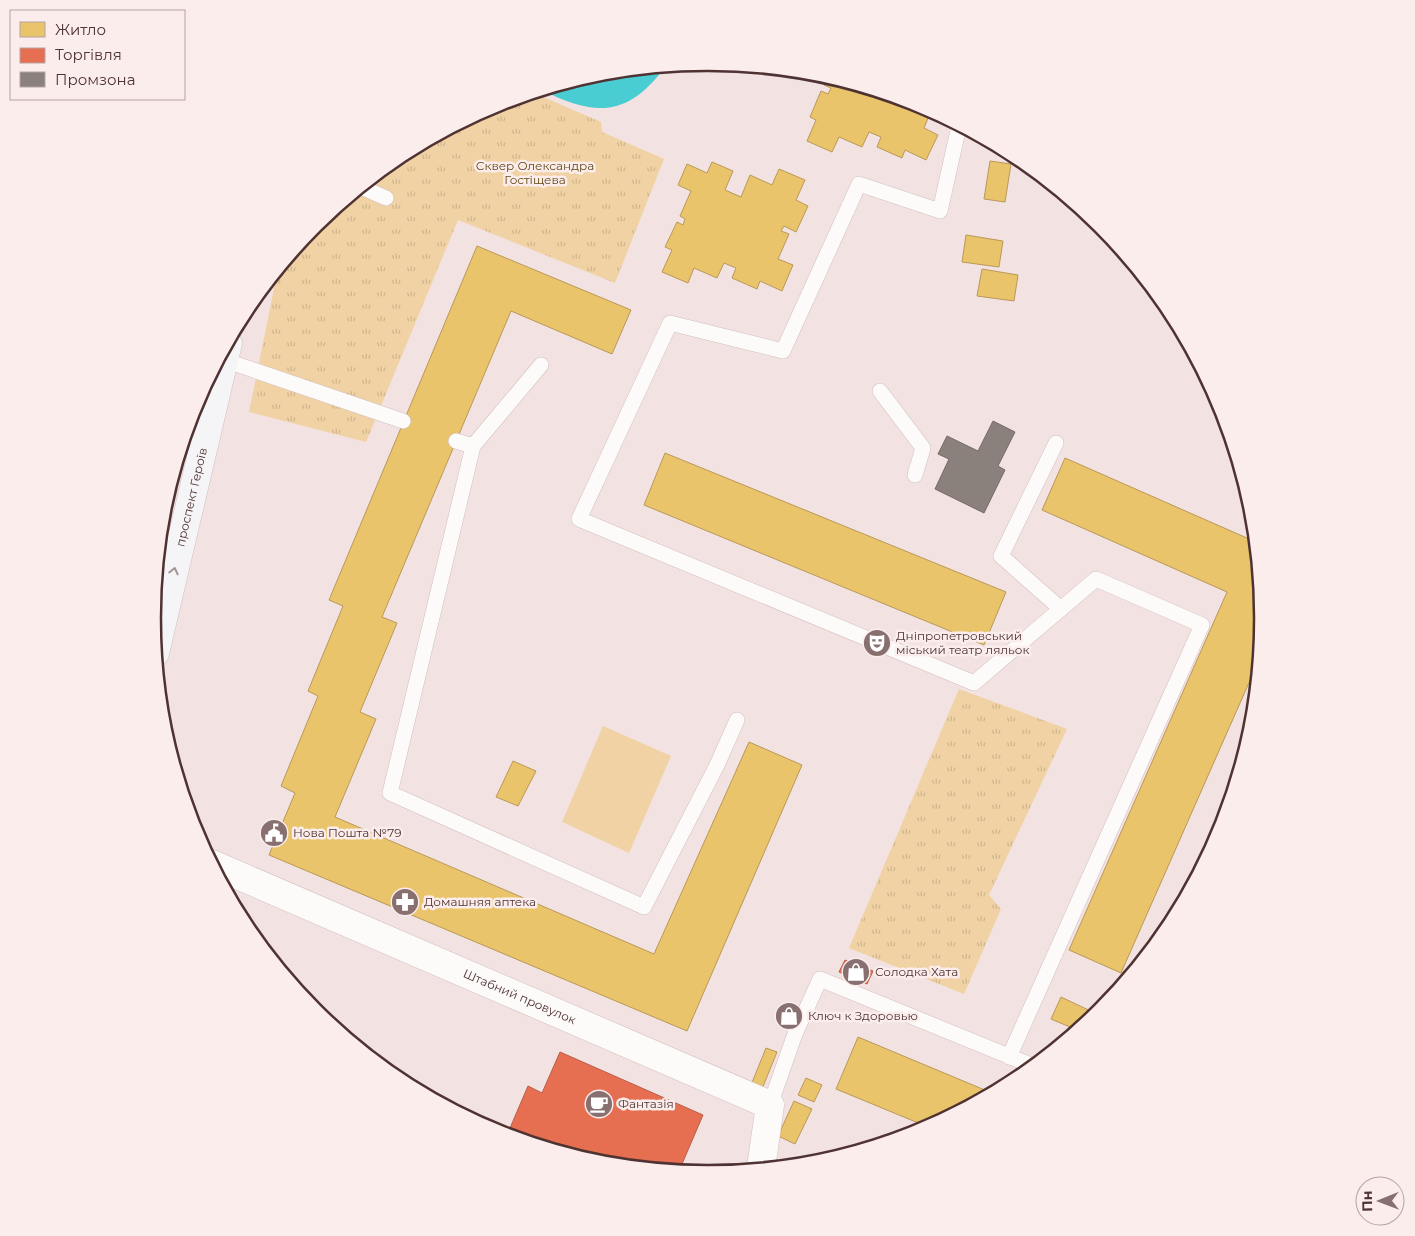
<svg xmlns="http://www.w3.org/2000/svg" width="1415" height="1236" font-family="Montserrat,sans-serif">
<defs>
<pattern id="park-tufts" width="24" height="20" patternUnits="userSpaceOnUse" patternTransform="scale(1.25)"><rect width="24" height="20" fill="#f1d2a4"/><path d="M3 7l-1-3M5 7V3M7 7l1-3M15 17l-1-3M17 17v-4M19 17l1-3" fill="none" stroke="#d0b58e"/></pattern>
</defs>
<rect width="100%" height="100%" fill="#f2e2e1"/>
<g fill="url(#park-tufts)">
<path d="M534,93l67,29 1,10 62,27 -49,124 -157,-63 -92,222 -117,-30 29,-143 37,-44 84,-69 96,-51z"/>
<path d="M959,689l108,40 -78,166 12,14 -37,85 -115,-46z"/>
</g>
<path fill="#f1d2a4" d="M603,726l68,30 -42,97 -67,-31z"/>
<path fill="#49ccd2" d="M665,67c-37,50 -70,50 -123,23l57,-17z"/>
<g fill="#e9c46a" stroke="#ba9859">
<path d="M828,77l92,28 11,6 -7,17 14,7 -12,25 -21,-10 -3,8 -25,-11 4,-10 -12,-5 -7,15 -23,-10 -7,15 -25,-11 9,-21 -6,-3 11,-26 7,3 3,-6 -7,-3z"/>
<path d="M990,161l21,3 -6,38 -21,-3z"/>
<path d="M712,162l21,9 -8,19 16,7 9,-22 22,10 7,-16 26,11 -9,20 12,6 -12,26 -12,-6 -3,5 8,3 -11,25 15,6 -11,26 -22,-10 -3,8 -25,-11 4,-10 -12,-5 -7,15 -23,-10 -6,15 -26,-11 10,-22 -7,-3 12,-25 6,3 2,-6 -5,-3 11,-25 -13,-6 9,-21 20,9z"/>
<path d="M966,235l37,6 -4,26 -37,-5z"/>
<path d="M477,246l154,64 -19,44 -101,-43 -129,306 15,6 -37,89 16,7 -41,98 319,137 95,-212 53,23 -115,266 -418,-176 26,-62 -14,-7 37,-90 -10,-5 35,-85 -14,-6z"/>
<path d="M982,269l36,6 -4,26 -37,-5z"/>
<path d="M665,453l341,139 -22,53 -340,-140z"/>
<path d="M1065,458l191,84 7,76 -4,42 -138,313 -52,-23 158,-358 -185,-82z"/>
<path d="M513,761l23,10 -18,35 -22,-9z"/>
<path d="M1061,997l36,17 -20,16 -26,-11z"/>
<path d="M858,1037l134,56 -64,34 -92,-38z"/>
<path d="M766,1048l11,4 -15,37 -11,-4z"/>
<path d="M806,1078l16,7 -8,17 -16,-7z"/>
<path d="M794,1101l18,8 -17,35 -17,-8z"/>
</g>
<g fill="#e76f51" stroke="#b95d48">
<path d="M845,960l28,11 -6,13 -28,-12z"/>
<circle cx="789" cy="1016" r="5.5"/>
<path d="M560,1052l143,63 -24,56 -80,-8 -92,-28 21,-49 14,7z"/>
</g>
<path fill="#8a817c" stroke="#786a66" d="M993,421l22,11 -17,34 7,4 -21,43 -49,-24 14,-30 -11,-5 9,-18 31,15z"/>
<g fill="none" stroke-linecap="round" stroke-linejoin="round">
<defs>
<g id="lane">
<path d="M959,126l-19,85 -81,-27 -76,167 -113,-28 -91,196 395,164 122,-104 106,46 -193,432"/>
<path d="M361,187l25,11"/>
<path d="M224,360l179,61"/>
<path d="M541,365l-68,81 -83,347 254,114 73,-142 20,-45"/>
<path d="M880,391l43,57 -8,27"/>
<path d="M456,441l17,5"/>
<path d="M1056,443l-55,113 60,53"/>
<path d="M770,1105l25,-71 25,-55 213,87"/>
</g>
<g id="street">
<path id="s1" d="M212,864l558,241 -9,63"/>
</g>
<g id="secondary">
<path id="s2" d="M155,653l73,-310"/>
</g>
</defs>
<use href="#lane" stroke="#d2bfbe" stroke-width="16"/>
<use href="#street" stroke="#d2bfbe" stroke-width="29"/>
<use href="#secondary" stroke="#d2bfbe" stroke-width="29"/>
<use href="#lane" stroke="#fdfbfa" stroke-width="15"/>
<use href="#street" stroke="#fdfbfa" stroke-width="28"/>
<use href="#secondary" stroke="#f5f4f6" stroke-width="28"/>
</g>
<defs><path id="oneway-chevron" d="M-2-3.5L2.5 0L-2 3.5" fill="none" stroke-width="1.6" stroke-linecap="round" stroke-linejoin="round" transform="scale(1.25)"/></defs>
<use stroke="#a29494" href="#oneway-chevron" transform="translate(174 571) rotate(-77)"/>
<defs>
<symbol id="theatre-disc" viewBox="-11 -11 22 22"><circle r="9.5" fill="#87706f" stroke="#fbedec"/><path d="M-5-5.5Q0-4 5-5.5V0Q5 5 0 6Q-5 5-5 0ZM-3.3-2.5H-1v1.5H-3.3ZM1-2.5H3.3v1.5H1ZM-2.8 1Q0 5.5 2.8 1Z" fill="#fff"/></symbol>
<symbol id="civic-disc" viewBox="-11 -11 22 22"><circle r="9.5" fill="#87706f" stroke="#fbedec"/><path d="M-.6-6.5H3V-4.5H.6V-3L4-1V1h2V6H-6V1h2V-1L-.6-3ZM-1.2 2.5V6h2.4V2.5Z" fill="#fff"/></symbol>
<symbol id="pharmacy-disc" viewBox="-11 -11 22 22"><circle r="9.5" fill="#87706f" stroke="#fbedec"/><path d="M-2-6h4v4h4v4h-4v4h-4v-4h-4v-4h4Z" fill="#fff"/></symbol>
<symbol id="shop-disc" viewBox="-11 -11 22 22"><circle r="9.5" fill="#87706f" stroke="#fbedec"/><path d="M-5-2.5h2.3a2.7 3.5 0 0 1 5.4 0H5L5.5 6h-11ZM-1.5-2.5h3a1.5 2.3 0 0 0-3 0Z" fill="#fff"/></symbol>
<symbol id="cafe-disc" viewBox="-11 -11 22 22"><circle r="9.5" fill="#87706f" stroke="#fbedec"/><path d="M-5.5-4.5H6V0H3Q3 3.5 0 3.5H-2.5Q-5.5 3.5-5.5 0ZM3-3.2v2h1.7v-2ZM-6 4.5H4V6H-6Z" fill="#fff"/></symbol>
</defs>
<g fill-rule="evenodd">
<use href="#theatre-disc" x="861" y="627" width="32" height="32"/>
<use href="#civic-disc" x="258" y="817" width="32" height="32"/>
<use href="#pharmacy-disc" x="389" y="886" width="32" height="32"/>
<use href="#shop-disc" x="840" y="956" width="32" height="32"/>
<use href="#shop-disc" x="773" y="1000" width="32" height="32"/>
<use href="#cafe-disc" x="583" y="1088" width="32" height="32"/>
</g>
<g text-anchor="middle" stroke-width="5" stroke-linejoin="round" paint-order="stroke">
<g font-size="12" fill="#634916" stroke="#fbedec">
<text x="535" y="170">Сквер Олександра<tspan x="535" dy="14">Гостіщева</tspan></text>
</g>
<g font-size="12" fill="#4e3332" stroke="#fbedec">
<text dy="4" stroke="none"><textPath href="#s2" startOffset="160">проспект Героїв</textPath></text>
<text dy="4" stroke="none"><textPath href="#s1" startOffset="335">Штабний провулок</textPath></text>
</g>
<g font-size="12" fill="#4e3332" stroke="#fbedec" text-anchor="start">
<text x="896" y="640">Дніпропетровський<tspan x="896" dy="14">міський театр ляльок</tspan></text>
<text x="293" y="837">Нова Пошта №79</text>
<text x="424" y="906">Домашняя аптека</text>
<text x="875" y="976">Солодка Хата</text>
<text x="808" y="1020">Ключ к Здоровью</text>
<text x="618" y="1108">Фантазія</text>
</g>
</g>
<path d="M0 0H1415V1236H0ZM707 71H708A546 546 0 0 1 1254 617V619A546 546 0 0 1 708 1165H707A546 546 0 0 1 161 619V617A546 546 0 0 1 707 71Z" fill="#fbedec" fill-rule="evenodd"/>
<path fill="none" stroke="#4e3332" stroke-width="2.5" d="M707 71H708A546 546 0 0 1 1254 617V619A546 546 0 0 1 708 1165H707A546 546 0 0 1 161 619V617A546 546 0 0 1 707 71Z"/>
<rect x="10" y="10" width="175" height="90" fill="#fbedec" stroke="#b6a3a2"/>
<rect x="20" y="22" width="25" height="15" fill="#e9c46a" stroke="#b6a3a2"/>
<text x="55" y="35" font-size="15" fill="#4e3332">Житло</text>
<rect x="20" y="48" width="25" height="15" fill="#e76f51" stroke="#b6a3a2"/>
<text x="55" y="60" font-size="15" fill="#4e3332">Торгівля</text>
<rect x="20" y="72" width="25" height="15" fill="#8a817c" stroke="#b6a3a2"/>
<text x="55" y="85" font-size="15" fill="#4e3332">Промзона</text>
<g transform="translate(1380 1201) rotate(269)"><circle r="24" fill="#fbedec" stroke="#b6a3a2"/>
<path d="M0-4L9 19L0 12L-9 19Z" fill="#87706f"/>
<text y="-8" font-size="14" font-weight="bold" text-anchor="middle" fill="#4e3332">Пн</text>
</g>
</svg>
